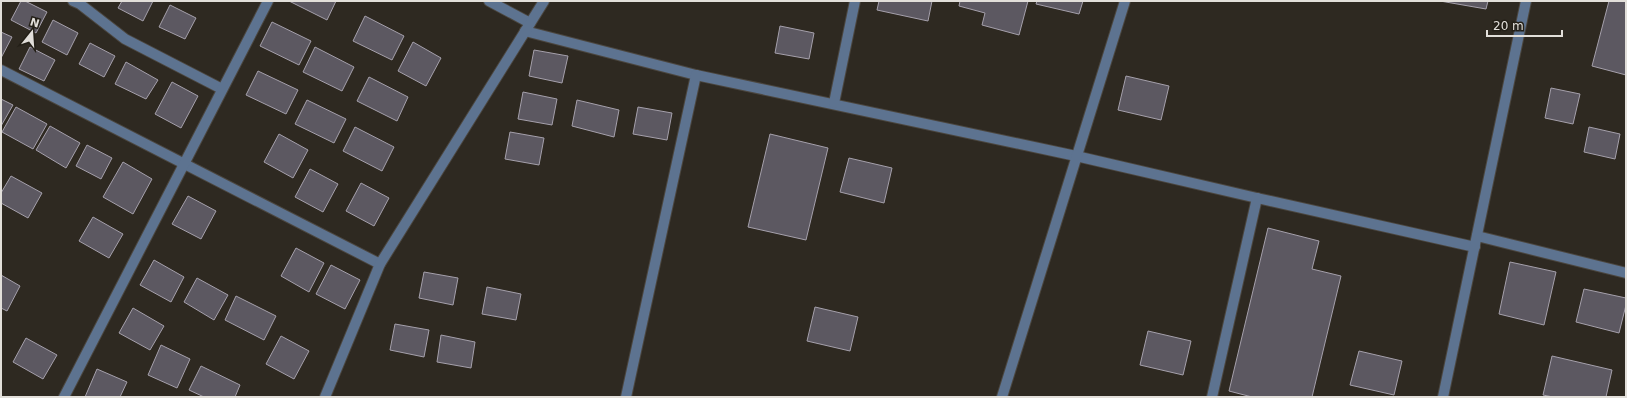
<svg xmlns="http://www.w3.org/2000/svg" width="1627" height="398" font-family="'DejaVu Sans',sans-serif">
<rect width="100%" height="100%" fill="#2e2921"/>
<g fill="#5c5861" stroke="#a5a0ab">
<path d="M21,1h4l22,11 -11,21 -25,-13z"/>
<path d="M122,1h31l-10,20 -25,-13z"/>
<path d="M289,1h47l-9,19z"/>
<path d="M879,1h53l-4,20 -51,-11z"/>
<path d="M960,1h68l-9,34 -37,-10 3,-12 -26,-7z"/>
<path d="M1037,1h46l-4,13 -43,-10z"/>
<path d="M1440,1h48l-2,8z"/>
<path d="M1609,1h17v74l-34,-9z"/>
<path d="M170,5l26,13 -11,21 -26,-12z"/>
<path d="M365,16l39,20 -12,24 -39,-19z"/>
<path d="M53,20l25,13 -11,22 -25,-13z"/>
<path d="M272,22l39,19 -12,24 -39,-19z"/>
<path d="M780,26l34,7 -5,26 -34,-6z"/>
<path d="M1,32l11,5 -11,21z"/>
<path d="M413,42l28,16 -15,28 -28,-15z"/>
<path d="M90,43l25,13 -11,21 -25,-13z"/>
<path d="M30,47l25,13 -11,21 -25,-12z"/>
<path d="M315,47l39,20 -12,24 -39,-19z"/>
<path d="M534,50l34,6 -6,27 -33,-7z"/>
<path d="M126,62l32,18 -12,19 -31,-15z"/>
<path d="M258,71l40,19 -12,24 -40,-19z"/>
<path d="M1126,76l43,10 -8,34 -43,-10z"/>
<path d="M369,77l39,20 -11,24 -40,-20z"/>
<path d="M172,82l26,14 -17,32 -26,-14z"/>
<path d="M1551,88l29,6 -7,30 -28,-6z"/>
<path d="M523,92l34,7 -5,26 -34,-6z"/>
<path d="M1,99l12,6 -12,21z"/>
<path d="M307,100l39,19 -12,24 -39,-19z"/>
<path d="M577,100l42,10 -5,27 -42,-11z"/>
<path d="M16,107l31,17 -14,25 -31,-17z"/>
<path d="M638,107l34,6 -5,27 -34,-6z"/>
<path d="M50,126l30,17 -14,25 -30,-18z"/>
<path d="M355,127l39,20 -12,24 -39,-20z"/>
<path d="M1589,127l31,7 -5,25 -31,-7z"/>
<path d="M510,132l34,6 -5,27 -34,-6z"/>
<path d="M279,134l29,16 -15,28 -29,-16z"/>
<path d="M770,134l58,14 -22,92 -58,-13z"/>
<path d="M87,145l25,13 -11,21 -25,-13z"/>
<path d="M849,158l43,10 -8,35 -44,-11z"/>
<path d="M123,162l29,17 -19,35 -30,-17z"/>
<path d="M310,169l28,15 -15,28 -28,-15z"/>
<path d="M11,176l31,17 -14,25 -27,-15v-10z"/>
<path d="M361,183l28,15 -15,28 -28,-15z"/>
<path d="M188,196l28,15 -15,28 -29,-15z"/>
<path d="M93,217l30,17 -14,24 -30,-17z"/>
<path d="M1268,228l51,13 -7,28 29,7 -29,121h-60l-23,-6z"/>
<path d="M296,248l28,15 -15,29 -28,-16z"/>
<path d="M154,260l30,17 -13,25 -31,-17z"/>
<path d="M1510,262l46,10 -12,53 -45,-11z"/>
<path d="M331,265l29,15 -15,29 -29,-15z"/>
<path d="M424,272l34,6 -5,27 -34,-7z"/>
<path d="M1,275l19,11 -13,25 -6,-3z"/>
<path d="M197,278l31,17 -14,25 -30,-18z"/>
<path d="M487,287l34,7 -5,26 -34,-6z"/>
<path d="M1584,289l42,9v7l-7,28 -43,-11z"/>
<path d="M236,296l40,20 -12,24 -39,-20z"/>
<path d="M815,307l43,10 -8,34 -43,-10z"/>
<path d="M133,308l31,18 -14,24 -31,-17z"/>
<path d="M395,324l34,6 -5,27 -34,-7z"/>
<path d="M1148,331l43,10 -8,34 -43,-10z"/>
<path d="M441,335l34,7 -4,26 -34,-6z"/>
<path d="M281,336l28,15 -15,28 -28,-15z"/>
<path d="M26,338l31,17 -14,24 -30,-17z"/>
<path d="M161,345l29,14 -13,29 -29,-13z"/>
<path d="M1359,351l43,10 -8,34 -44,-10z"/>
<path d="M1552,356l60,14 -6,27h-53l-10,-2z"/>
<path d="M201,366l39,19 -5,12h-31l-15,-7z"/>
<path d="M97,369l30,13 -7,15h-35z"/>
</g>
<g fill="none" stroke-linecap="round" stroke-linejoin="round">
<defs>
<g id="minor">
<path d="M73,1l7,3 45,35 97,50"/>
<path d="M489,1l41,22"/>
<path d="M525,31l171,44 380,81 181,42 218,49"/>
<path d="M1,70l379,194"/>
<path d="M834,103l21,-102"/>
<path d="M1477,236l149,37"/>
<path d="M64,397l204,-396"/>
<path d="M325,397l55,-133 164,-263"/>
<path d="M626,397l70,-322"/>
<path d="M1002,397l123,-396"/>
<path d="M1212,397l45,-199"/>
<path d="M1443,397l83,-396"/>
</g>
</defs>
<use href="#minor" stroke="#4b463f" stroke-width="12"/>
<use href="#minor" stroke="#5d7390" stroke-width="10"/>
</g>
<rect width="1627" height="398" fill="none" stroke="#e2dfda" stroke-width="4"/>
<g transform="translate(32 32) rotate(17)" stroke="#242018" stroke-width="3" paint-order="stroke">
<path d="M0-3L7 15L0 10L-7 15Z" fill="#e2dfda"/>
<text y="-6" font-size="11" font-weight="bold" text-anchor="middle" fill="#e2dfda">N</text>
</g>
<path d="M1487 30v6h75v-6" fill="none" stroke="#e2dfda" stroke-width="2"/>
<text x="1493" y="30" font-size="12" fill="#e2dfda" stroke="#242018" stroke-width="3" paint-order="stroke">20 m</text>
</svg>
